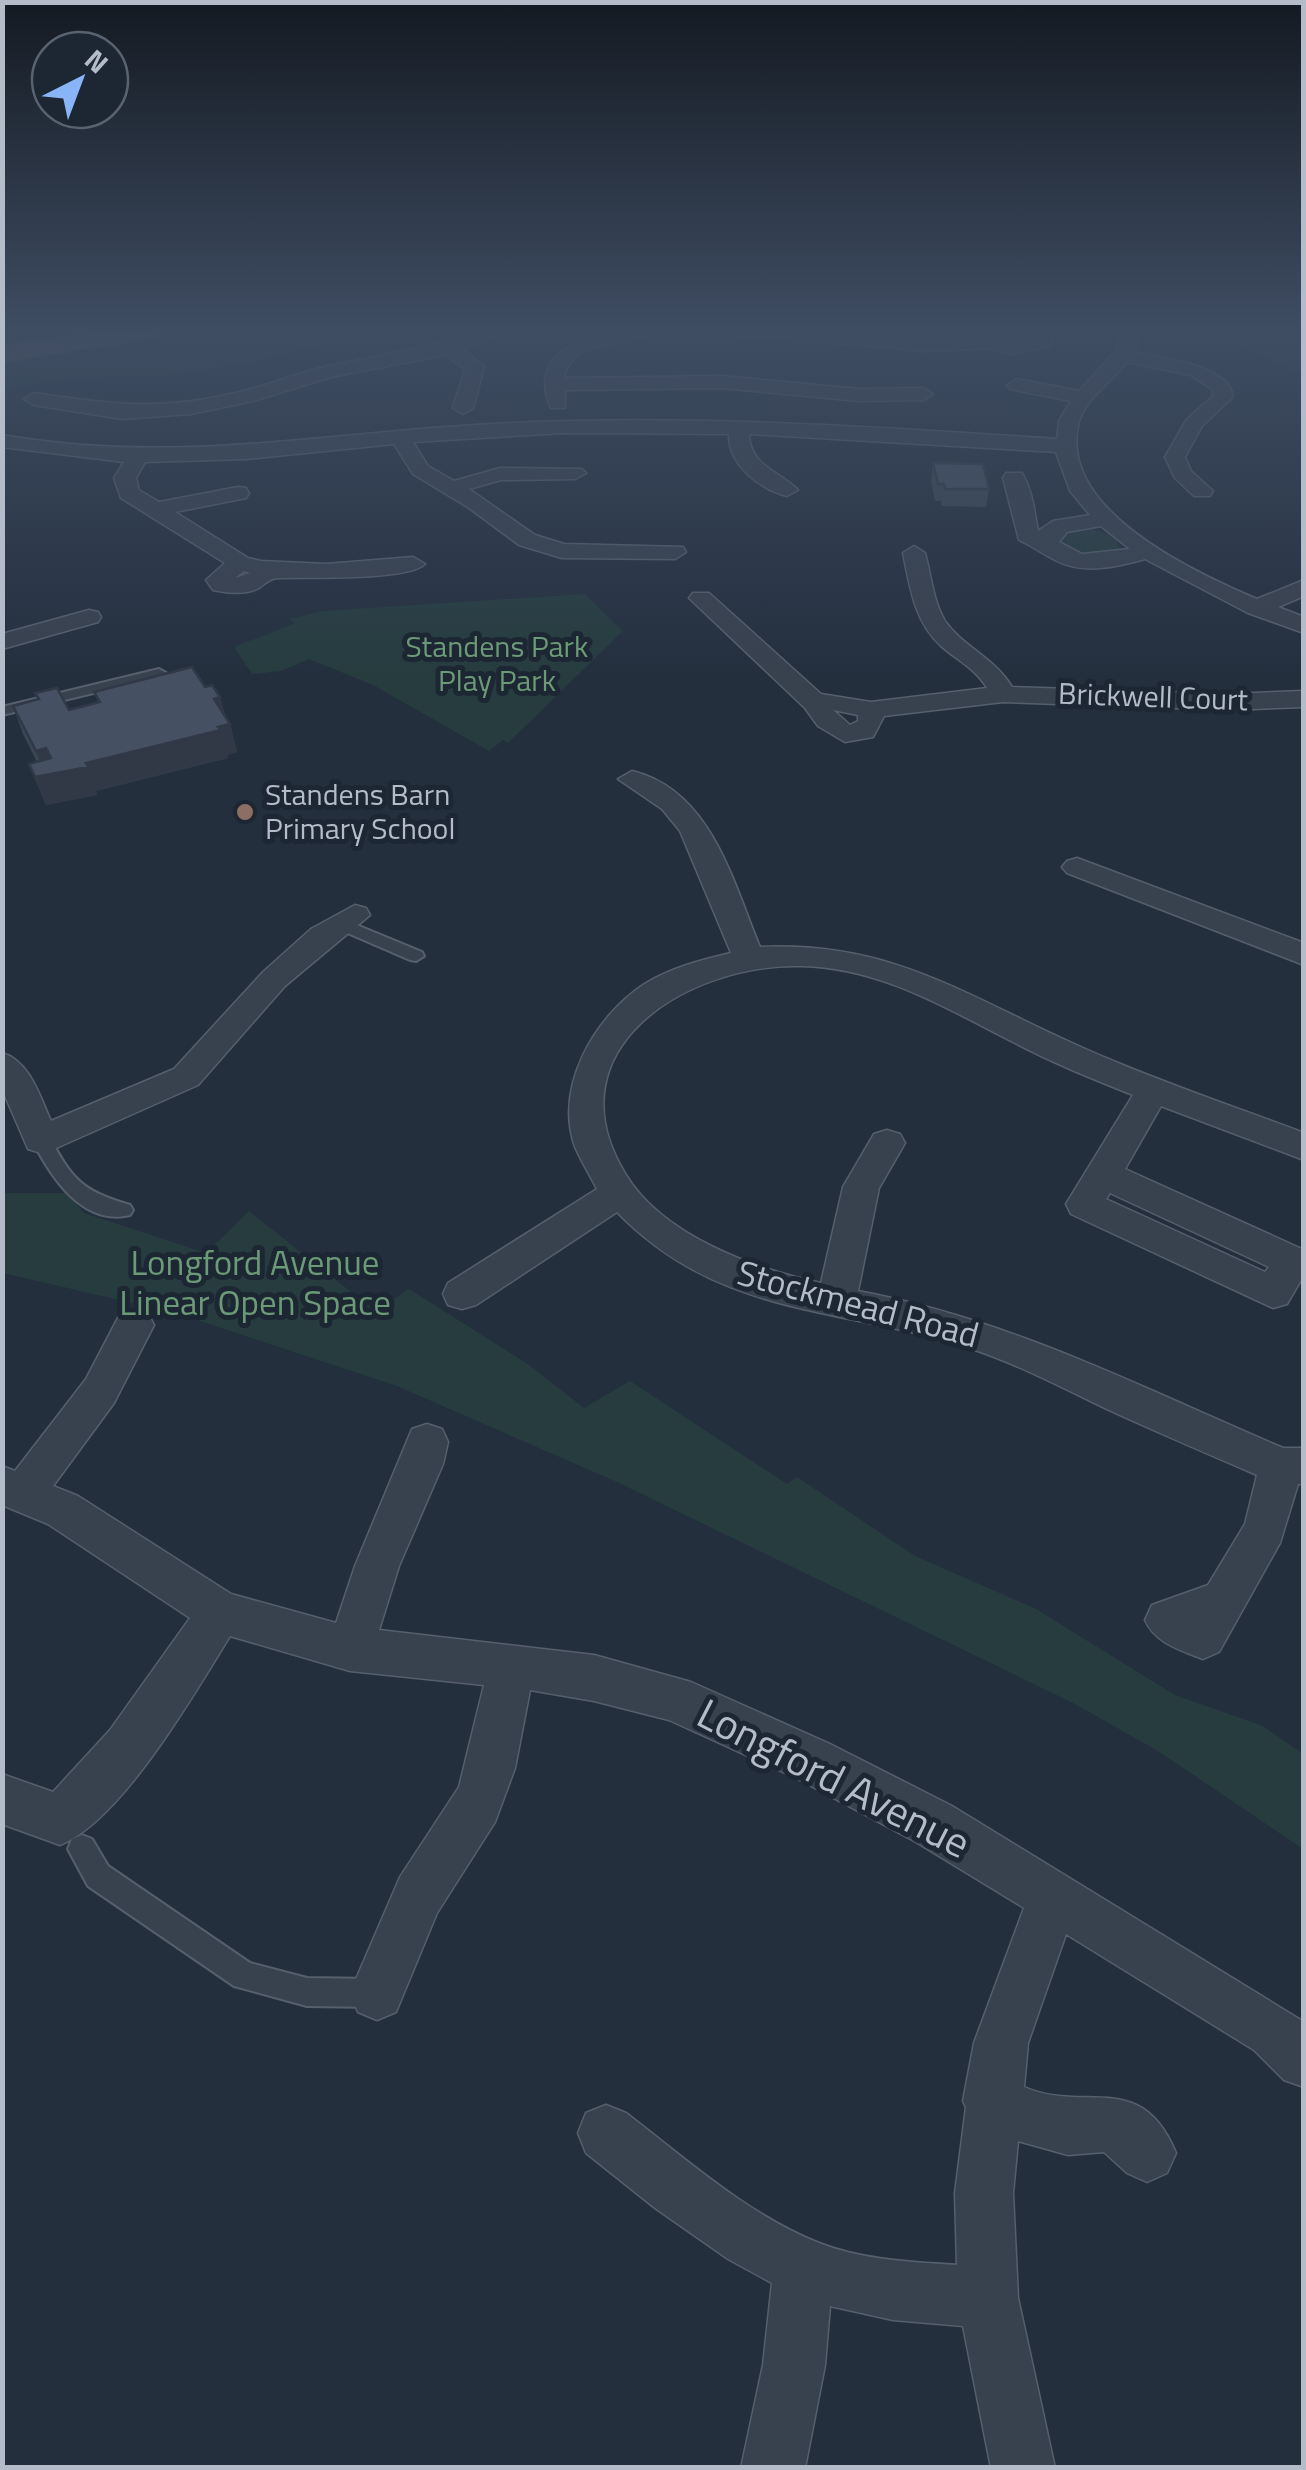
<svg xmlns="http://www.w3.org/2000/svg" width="1306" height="2470" font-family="'Titillium Web',sans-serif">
<rect width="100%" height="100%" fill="#242f3e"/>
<g fill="#263c3f">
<path d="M192,329h191l-145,36 -77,11 -78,1 -80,11 -1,-30z"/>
<path d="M1183,329h120v4l-10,6 10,5v30l-62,-29z"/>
<path d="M1088,528l26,8 6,13 -4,3 -35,3 -22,-12v-5l10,-8z"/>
<path d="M585,594l38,37 -115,112 -5,-3 -14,11 -116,-66 -64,-26 -28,12 -29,3 -18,-27 61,-24 -6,-4 34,-8z"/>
<path d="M3,1193h64l17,20 122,40 43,-42 126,100 34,-22 119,75 56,44 46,-27 157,103 10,-7 118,79 121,53 139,86 88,31 40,28v95l-145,-98 -83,-47 -458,-222 -220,-96 -218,-72 -176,-41z"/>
</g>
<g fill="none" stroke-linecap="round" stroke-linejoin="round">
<defs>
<g id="service">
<path d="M159,669l7,4 -2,3 -162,39v-8z"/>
<path d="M342,919l80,33 2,4 -8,5 -6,-1 -74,-32v-8z"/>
<path d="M41,1133l7,2c25,45 32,55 82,70l3,5 -3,5c-48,12 -80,-40 -98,-75z"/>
<path d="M82,1835l10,4 16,27 142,97 57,15 68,1 10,4 4,10 -4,10 -10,4 -68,-1 -73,-20 -146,-100 -20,-37 4,-10z"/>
</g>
<g id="minor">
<path d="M487,329h25l-50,20 22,18 -11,41 -10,6 -10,-6 12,-39 -20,-14 -114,22 -78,24 -62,13 -69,5 -88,-14 -10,-6 10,-6c78,12 128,18 206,-1 30,-7 59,-20 89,-26 54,-11 106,-20 158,-37z"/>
<path d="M622,329h38c-26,20 -88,5 -96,49l158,-2 137,13 64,-1 10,6 -10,6 -64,1 -137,-13 -157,2v18h-14c-24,-54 30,-70 71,-79z"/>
<path d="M717,329h52l157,10 65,-1 18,4 27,-5 1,-8h18l-5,17 -39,8 -20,-6 -65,3 -200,-17z"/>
<path d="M1122,329h18l-6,23c27,6 95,12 99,45l-31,29 -17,31 6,14 22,20 -3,5h-16l-19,-18 -10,-21 22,-38 26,-23v-6l-22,-15 -64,-13c-13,18 -42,36 -48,60 -23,87 114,150 178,177l47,-19v16l-26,11 26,10v16l-56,-20 -103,-54c-29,8 -62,16 -90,1 -12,-6 -23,-14 -36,-20l-16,-62 3,-5h16c11,19 12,37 16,58l15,-10 37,-6 -20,-24 -14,-39 -307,-18c1,32 30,37 49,56l-11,6c-28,-7 -59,-32 -58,-62l-166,-1 -150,9 15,24 26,15 46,-13 82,1 4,4 -11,6 -74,1 -32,9 66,46 29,9 119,3 3,5 -11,7 -113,-1 -43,-13 -50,-37 -56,-34 -19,-30 -148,15 -101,3 -9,16 3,12 20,12 79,-15 8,1 3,5 -3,5 -71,14 73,46 13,3 65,3 87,-7 12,7c-17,17 -119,13 -146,14 -9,0 -13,5 -20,10 -13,7 -33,5 -46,2l-7,-10 19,-17 -104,-65 -7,-20 10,-16 -122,-15v-12c173,30 319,-2 490,-11 189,-10 376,2 565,15l2,-18 12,-20 -61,-12 -3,-4 10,-6 62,12 37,-40zM1101,526l29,23 -48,5 -23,-12 8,-10zM244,571l6,2 -15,5z"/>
<path d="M914,546l11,7c6,22 8,48 20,68 18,26 50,37 67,66l217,7 75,-3v16l-75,3 -226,-8 -119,14 -11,21 -28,5 -27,-16 -13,-18 -116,-110 4,-5h16l112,101 50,8 116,-14c-11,-19 -30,-28 -46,-42 -27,-25 -31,-59 -38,-93zM833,710l25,5v6l-8,4z"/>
<path d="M89,610l9,2 3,5 -3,5 -96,27v-15z"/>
<path d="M632,771c79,19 101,111 128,176 133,-6 207,50 323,101 72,32 147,57 221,85v27l-143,-54 -36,63 179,81v25l-17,29 -14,4 -202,-94 -5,-10 67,-109c-40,-16 -80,-32 -118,-52 -69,-35 -134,-75 -213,-77 -114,-3 -254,83 -176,209 37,61 129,94 195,108l22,-96 31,-53 13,-4 13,4 5,9 -26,45 -21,103c154,29 282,96 425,157h21v36h-6l-18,59 -61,109 -16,7c-23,-9 -48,-16 -58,-39l7,-15 56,-20 37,-61 12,-49c-49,-21 -98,-42 -146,-64 -46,-22 -91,-46 -139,-62 -130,-43 -251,-30 -355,-137l-141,93 -14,4 -14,-4 -5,-11 5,-11 149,-94c-7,-14 -16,-28 -22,-42 -21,-60 19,-129 68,-162 27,-17 58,-25 88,-32l-51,-122 -18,-22 -44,-30zM1110,1193l159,74 -4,5 -159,-73z"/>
<path d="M1077,858l227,85v22l-237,-92 -5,-6 5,-6z"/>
<path d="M355,905l11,3 4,7 -85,71 -87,99 -144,64 -13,4 -13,-4 -26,-60v-36c28,8 38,44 49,68l123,-52 89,-97 48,-43z"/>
<path d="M134,1309l14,5 6,11 -40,78 -61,83 25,10 153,98 105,29 19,-57 57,-137 15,-5 15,5 6,13 -5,22 -44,102 -20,64 215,25 97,27 139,62 122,62 352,216v65l-20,-7 -30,-30 -188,-116 -38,109 -4,44c61,27 117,-19 152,66l-9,20 -20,9 -20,-9 -23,-21 -36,3 -50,-14 -5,52 5,105 37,170h-64l-28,-142 -70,-6 -63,-14 -5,59 -20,103h-64l22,-103 9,-82 -44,-24 -73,-51 -69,-55 -8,-20 8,-20 20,-8 20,8c60,46 122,102 193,130 43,17 92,19 138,22l-2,-72 11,-86 -3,-6 11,-58 50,-135 -108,-66 -120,-64 -127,-58 -75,-19 -64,-11 -15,78 -20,54 -58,91 -41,99 -19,8 -19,-8 -8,-19 50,-116 59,-90 25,-102 -134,-14 -120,-35c-36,58 -108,184 -170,209l-58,-21v-50l51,18 57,-62 80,-112 -142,-94 -46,-19v-39l13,5 71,-92 34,-65z"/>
</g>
<path id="trunk" d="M109,329h59l-13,8 -153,25v-16z"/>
</defs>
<use href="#service" stroke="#565f6c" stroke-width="4"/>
<use href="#minor" stroke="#565f6c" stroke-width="3"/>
<use href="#trunk" stroke="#434c59" stroke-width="4"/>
<use href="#service" fill="#38414e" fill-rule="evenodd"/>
<use href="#minor" fill="#38414e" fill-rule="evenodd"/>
<use href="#trunk" fill="#656462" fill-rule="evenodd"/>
</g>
<g fill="#3b4654">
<path d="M933,463l56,26 -3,18 -44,-1 -1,-5h-6l-4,-21z"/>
<path d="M205,687l15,10 5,19 5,8 7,28 -10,3 1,3 -132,33 1,4 -51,10 -17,-41 8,-2 -14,-28 -10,-28 25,-6 -3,-7 34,17 29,-8 -4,-10z"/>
</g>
<path fill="#303945" d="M220,697l7,27h3l7,28 -10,3 1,3 -132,33 1,4 -51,10 -11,-28 9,-2 -8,-24 10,-3 9,25 31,-10 132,-36 -4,-28z"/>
<g fill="#455162" stroke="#303945" stroke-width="2.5">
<path d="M933,463l50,1 6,25h-44l-1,-5h-6z"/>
<path d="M192,667l13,20 7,-2 8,12 -6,2 16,25 -12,3 3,3 -135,33 2,4 -53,10 -6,-13 22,-6 -5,-10 -10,3 -23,-45 26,-7 -4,-6 22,-5 12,22 31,-8 -6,-10z"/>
</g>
<linearGradient id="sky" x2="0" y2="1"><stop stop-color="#141a22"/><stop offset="0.49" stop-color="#3f4d63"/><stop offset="1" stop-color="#3f4d63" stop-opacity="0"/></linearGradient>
<rect width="1306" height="674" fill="url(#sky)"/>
<circle fill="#8d6e63" stroke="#1d2633" stroke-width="4" cx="245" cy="812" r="10"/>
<g text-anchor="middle" stroke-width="10" stroke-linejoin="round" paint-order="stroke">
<g font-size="30" fill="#6b9a76" stroke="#1d2633">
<text x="497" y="657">Standens Park<tspan x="497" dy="34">Play Park</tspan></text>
</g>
<g font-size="30" fill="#b4bcc9" stroke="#1d2633">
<text transform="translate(1153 697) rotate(2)" y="10">Brickwell Court</text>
</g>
<g font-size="30" fill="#b4bcc9" stroke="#1d2633" text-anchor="start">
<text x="265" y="805">Standens Barn<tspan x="265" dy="34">Primary School</tspan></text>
</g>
<g font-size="35" fill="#6b9a76" stroke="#1d2633">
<text x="255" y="1275">Longford Avenue<tspan x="255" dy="40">Linear Open Space</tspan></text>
</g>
<g font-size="35" fill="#b4bcc9" stroke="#1d2633">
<text transform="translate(858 1304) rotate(15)" y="12">Stockmead Road</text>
</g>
<g font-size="42" fill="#b4bcc9" stroke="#1d2633">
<text transform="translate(834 1778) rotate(27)" y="15">Longford Avenue</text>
</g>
</g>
<rect width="1306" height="2470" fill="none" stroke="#b4bcc9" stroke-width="10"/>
<g transform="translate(80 80) rotate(42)"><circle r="48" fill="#1d2633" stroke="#59626f" stroke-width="2.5"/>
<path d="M0-8L18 38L0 25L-18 38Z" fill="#8ab4f8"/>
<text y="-15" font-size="28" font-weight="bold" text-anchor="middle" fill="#b4bcc9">N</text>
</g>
</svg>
